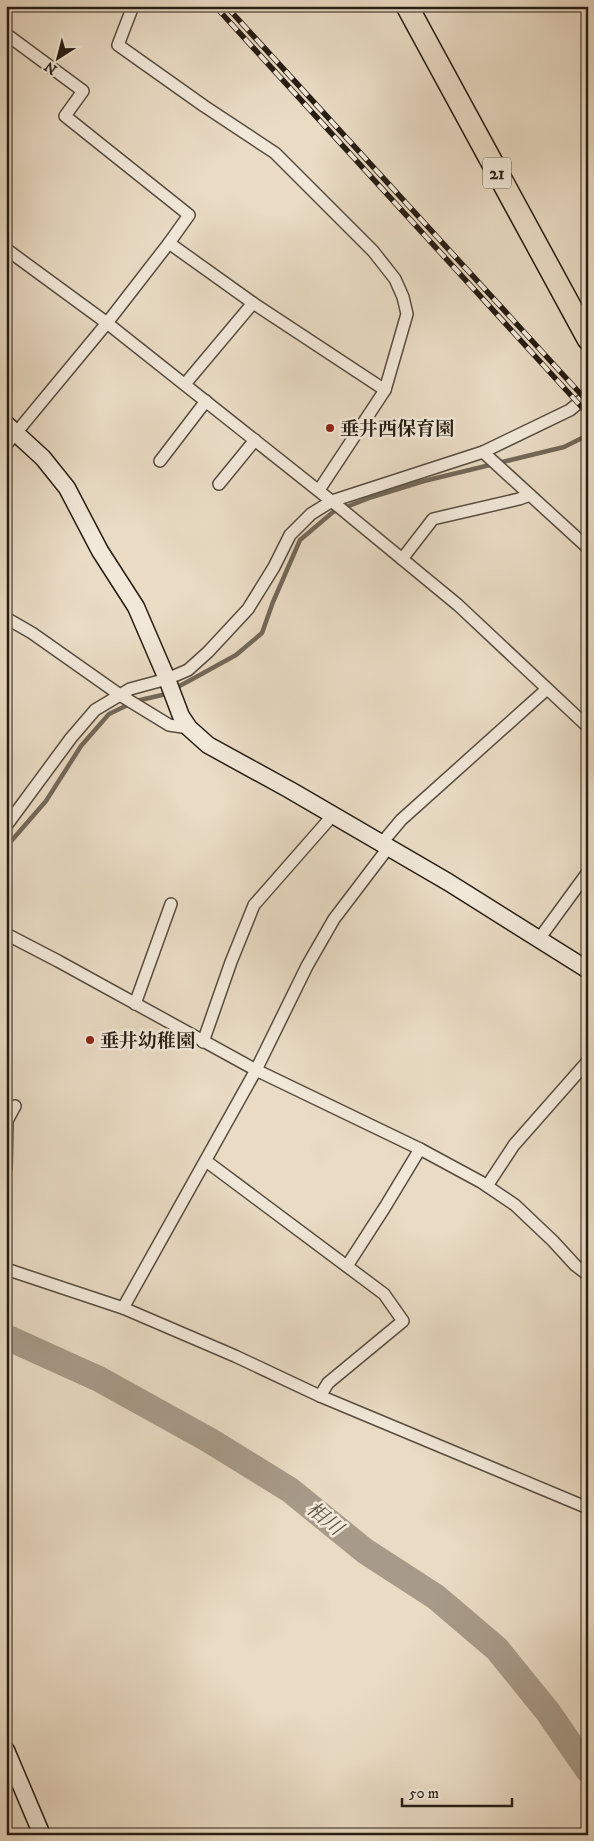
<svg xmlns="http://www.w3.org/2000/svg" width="594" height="1841" font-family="'IM FELL DW Pica','Noto Serif JP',serif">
<rect width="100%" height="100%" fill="#e9dbc4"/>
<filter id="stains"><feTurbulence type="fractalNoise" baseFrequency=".004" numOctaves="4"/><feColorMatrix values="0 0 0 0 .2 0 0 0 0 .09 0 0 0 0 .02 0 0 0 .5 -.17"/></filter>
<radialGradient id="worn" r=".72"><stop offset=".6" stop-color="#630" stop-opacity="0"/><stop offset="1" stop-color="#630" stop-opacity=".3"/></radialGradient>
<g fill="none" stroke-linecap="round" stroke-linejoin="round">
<path stroke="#736859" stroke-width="4.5" d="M6,847l40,-46 35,-55 28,-32 27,-13 26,-6 25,-13 49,-27 26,-22 11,-31 27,-62 33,-28 39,-15 52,-16 140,-34 24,-12"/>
<path stroke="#a79a88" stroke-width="26" d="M6,1337l93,42 110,61 81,50 75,61 71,46 61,52 51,63 40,58"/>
<defs>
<g id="street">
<path d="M133,6l-15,39 86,61 71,47 98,98 22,28 8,18 4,17 -22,76 -66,100"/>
<path d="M6,34l77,57 -18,25 124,99 -20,28 -62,80 -101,122"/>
<path d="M169,243l84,60 132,87"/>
<path d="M6,249l101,74 232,184 119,98 130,122"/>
<path d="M185,384l68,-81"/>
<path d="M483,452l105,96"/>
<path d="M160,461l46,-60"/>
<path d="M219,484l36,-44"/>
<path d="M402,559l31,-40 86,-20 11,-4"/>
<path d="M6,618l26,15 88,62 49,30 20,3"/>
<path d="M6,826l65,-88 24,-28 35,-21 37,-10 21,-9 20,-18 40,-43 26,-42 16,-32 21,-21 21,-13 151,-49 87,-42 18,-15"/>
<path d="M381,844l20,-24 146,-131"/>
<path d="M6,934l52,27 198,109 164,79 61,33 34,23 38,36 22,24 13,10"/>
<path d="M539,939l49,-67"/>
<path d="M135,1004l36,-100"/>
<path d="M203,1042l28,-80 23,-57 79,-90"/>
<path d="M206,1161l178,133 19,27 -75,62 -8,13"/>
<path d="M6,1168l1,-47 8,-15"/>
<path d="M487,1186l27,-41 74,-84"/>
<path d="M347,1266l38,-59 35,-58"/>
<path d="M6,1269l117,39 112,48 85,40 268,112"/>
<path d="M123,1308l133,-238 51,-104 27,-47 54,-71"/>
</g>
<g id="secondary">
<path d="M6,424l37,34 24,30 33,63 36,56 31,72 14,37 8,12 19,17 82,45 158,92 140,88"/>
<path d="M6,1750l36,85"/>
</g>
<path id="highway" d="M407,6l181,333"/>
</defs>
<use href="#street" stroke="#574c3f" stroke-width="14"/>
<use href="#secondary" stroke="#261d13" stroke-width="19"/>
<use href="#highway" stroke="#261d13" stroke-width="24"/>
<use href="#street" stroke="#f1e8d9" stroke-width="11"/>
<use href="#secondary" stroke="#f1e8d9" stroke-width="16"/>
<use href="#highway" stroke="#e9dbc4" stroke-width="21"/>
<defs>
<g id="rail">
<path d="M215,6l373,408"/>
<path d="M226,6l362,396"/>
</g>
</defs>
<use href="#rail" stroke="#261d13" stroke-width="5.5"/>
<use href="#rail" stroke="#f1e8d9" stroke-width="4" stroke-dasharray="11" stroke-linecap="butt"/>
</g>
<g fill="#8f2418" stroke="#f1e8d9" stroke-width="2">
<circle cx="330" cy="428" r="5"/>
<circle cx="90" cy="1040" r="5"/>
</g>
<g text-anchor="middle" stroke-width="5" stroke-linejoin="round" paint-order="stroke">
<rect fill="#f1e8d9" stroke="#635a4e" stroke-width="1" x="483" y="157.5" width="28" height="31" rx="4"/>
<g font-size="18" font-weight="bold" fill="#261d13">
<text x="497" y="179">21</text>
</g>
<g font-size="19" font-weight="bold" fill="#261d13" stroke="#f1e8d9" text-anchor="start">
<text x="340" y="435">垂井西保育園</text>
<text x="100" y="1047">垂井幼稚園</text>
</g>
<g font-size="20" font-style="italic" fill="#5a4f42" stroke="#f1e8d9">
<text transform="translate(325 1518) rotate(39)" y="7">相川</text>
</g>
</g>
<rect width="594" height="1841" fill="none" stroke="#e9dbc4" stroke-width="25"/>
<rect x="8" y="8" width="579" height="1826" fill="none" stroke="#261d13" stroke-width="2.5"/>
<rect x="12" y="12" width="569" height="1816" fill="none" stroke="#261d13"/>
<g transform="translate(58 58) rotate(216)" stroke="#f1e8d9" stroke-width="4" paint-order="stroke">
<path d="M0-4L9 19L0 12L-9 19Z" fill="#261d13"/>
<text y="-8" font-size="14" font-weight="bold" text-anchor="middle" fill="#261d13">N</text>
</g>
<path d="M402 1798v8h110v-8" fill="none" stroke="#261d13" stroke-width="2.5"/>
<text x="409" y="1798" font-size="15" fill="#261d13" stroke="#f1e8d9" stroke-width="4" paint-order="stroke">50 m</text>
<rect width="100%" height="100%" filter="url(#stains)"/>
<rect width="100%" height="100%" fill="url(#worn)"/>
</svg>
